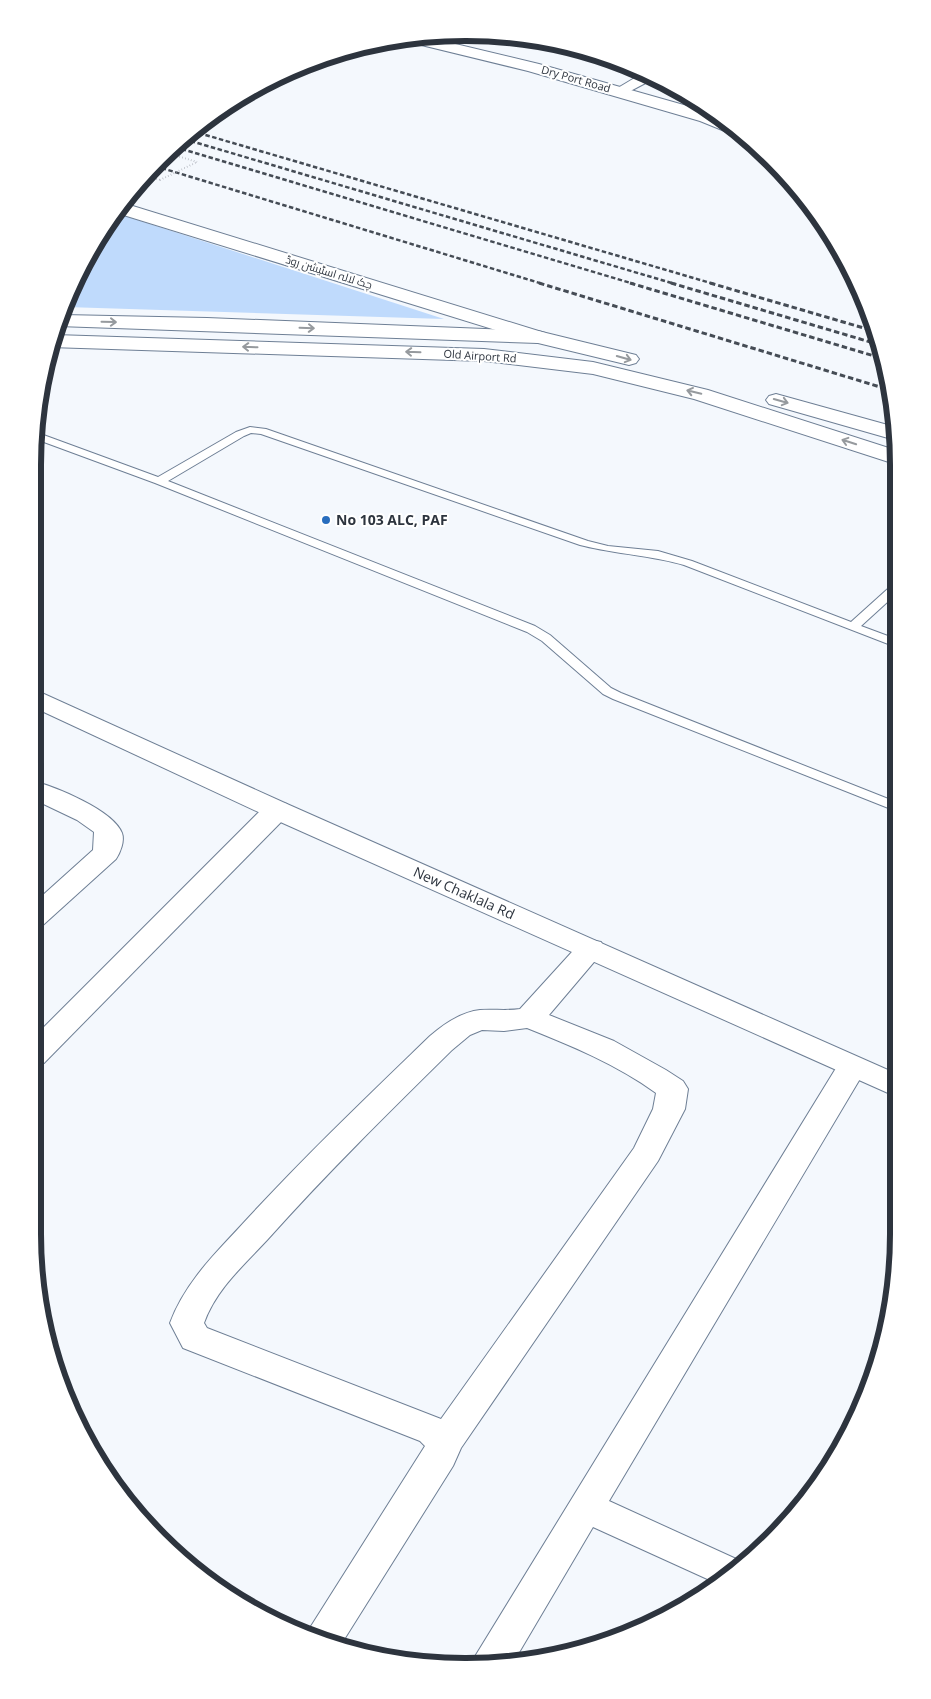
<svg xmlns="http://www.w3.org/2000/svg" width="931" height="1699" font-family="'Open Sans',Cairo,sans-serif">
<rect width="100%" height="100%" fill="#f4f8fd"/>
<path fill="#bfdafc" d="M116,213l328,106 -378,-12 24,-58z"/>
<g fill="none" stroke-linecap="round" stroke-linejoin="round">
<defs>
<path id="service" d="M250,427l16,2 322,112 20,5 50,5 34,10 159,61 40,-36h4v9l-34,31 35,13v8l-212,-82c-34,-10 -69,-11 -104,-20l-319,-111 -10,-1 -7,3 -76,45 367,145 15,9 61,53 10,5 275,109v9l-283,-112 -10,-5 -61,-53 -15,-9 -372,-149 -122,-45 1,-6 4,1 120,44 78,-45z"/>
<g id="minor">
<path d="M643,73l12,5 -36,19 -8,-5z"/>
<path d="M123,203l422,130 3,4 -3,4 -7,2 -7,-2 -414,-128z"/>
<path d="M33,781c23,6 80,29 89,52 3,8 -2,20 -6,26l-73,66 -10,3v-24l60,-54 1,-18 -17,-12 -44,-21z"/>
<path d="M277,802l10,2 3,6 -3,6 -243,247 -11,3v-28l234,-234z"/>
<path d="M591,940l10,2 4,7 -56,66 65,26 52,29 17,11 5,8 -3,20 -27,52 -197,287 -8,18 -113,180 -32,-15 117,-185 -5,-5 -237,-93 -13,-25c16,-43 49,-73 79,-106 58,-63 120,-122 181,-181 14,-12 31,-24 50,-26 13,-1 27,1 40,-1l61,-67zM527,1028c45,18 89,36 129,65l-3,16 -19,39 -193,271 -234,-91 -3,-5c12,-34 41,-59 64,-84 59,-66 121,-127 184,-189l18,-15 12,-5 22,1z"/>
<path d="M852,1056l11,4 4,7 -258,434 136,62 -31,19 -121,-55 -79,134 -20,5 -23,-3 370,-603z"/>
</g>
<g id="tertiary">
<path d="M422,36l117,28 173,49 31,21h-11l-32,-13 -172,-50 -123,-30 -1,-2z"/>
<path d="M33,689l254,115 610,270v23l-630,-281 -234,-109z"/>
</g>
<g id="primary">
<path d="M63,315l144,3 331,13 98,24 3,4 -3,4 -7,2 -91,-22 -480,-17z"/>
<path d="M55,335l429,14 109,13 115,28 187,60v14l-201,-65 -101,-25 -109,-13 -434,-14z"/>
<path d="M776,394l119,33v13l-126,-36 -3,-4 3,-4z"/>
</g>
</defs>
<use href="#service" stroke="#6e7f95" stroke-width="2"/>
<use href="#minor" stroke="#6e7f95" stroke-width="2"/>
<use href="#tertiary" stroke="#6e7f95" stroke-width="2"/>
<use href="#primary" stroke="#6e7f95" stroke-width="2"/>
<g stroke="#9ba0a8" stroke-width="2" stroke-dasharray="0.5 2.5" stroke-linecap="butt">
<path d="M168,153l29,9"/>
<path d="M145,175l15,5"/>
</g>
<use href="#service" fill="#fff" fill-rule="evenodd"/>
<use href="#minor" fill="#fff" fill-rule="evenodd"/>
<use href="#tertiary" fill="#fff" fill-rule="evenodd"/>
<use href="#primary" fill="#fff" fill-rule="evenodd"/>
<g stroke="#454c55" stroke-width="2.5" stroke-dasharray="4.5 2.5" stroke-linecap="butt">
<path d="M192,131l522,153"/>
<path d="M184,139l491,145"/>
<path d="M175,147l459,137"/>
<path d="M155,166l388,118"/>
</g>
<g stroke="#454c55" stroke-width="3" stroke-dasharray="5.5 3" stroke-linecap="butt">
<path d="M539,283l351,107"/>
<path d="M630,283l251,75"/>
<path d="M671,283l206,61"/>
<path d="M710,283l164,48"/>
</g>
<path stroke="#9ba0a8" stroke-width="2" stroke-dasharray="0.5 2.5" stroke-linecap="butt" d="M160,180l37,-18"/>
</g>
<defs><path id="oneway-shaft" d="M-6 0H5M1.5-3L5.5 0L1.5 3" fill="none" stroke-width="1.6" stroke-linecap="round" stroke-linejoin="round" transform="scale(1.25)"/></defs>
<g stroke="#969a9e">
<use href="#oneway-shaft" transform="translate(109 322) rotate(1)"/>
<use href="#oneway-shaft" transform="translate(307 328) rotate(2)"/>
<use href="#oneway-shaft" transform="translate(250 347) rotate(-178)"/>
<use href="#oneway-shaft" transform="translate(413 352) rotate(-178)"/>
<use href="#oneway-shaft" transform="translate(624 358) rotate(16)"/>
<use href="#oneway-shaft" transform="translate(694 392) rotate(-167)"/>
<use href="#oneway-shaft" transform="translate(781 401) rotate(16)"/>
<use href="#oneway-shaft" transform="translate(849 442) rotate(-162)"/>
</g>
<circle fill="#286dbe" stroke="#fff" stroke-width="2" cx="326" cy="520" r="5"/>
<g text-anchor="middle" stroke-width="4" stroke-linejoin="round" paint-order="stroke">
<g font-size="11" fill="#2d343e" stroke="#fff">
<text transform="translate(576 79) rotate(16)" y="4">Dry Port Road</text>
<text transform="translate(329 272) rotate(17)" y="4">چک لالہ اسٹیشن روڈ</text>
<text transform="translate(480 356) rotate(4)" y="4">Old Airport Rd</text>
</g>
<g font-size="14" font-weight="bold" fill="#2d343e" stroke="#fff" text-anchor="start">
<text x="336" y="525">No 103 ALC, PAF</text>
</g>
<g font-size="14" fill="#2d343e" stroke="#fff">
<text transform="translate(464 893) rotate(24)" y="5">New Chaklala Rd</text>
</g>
</g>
<path d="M0 0H931V1699H0ZM465 41H466A424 424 0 0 1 890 465V1234A424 424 0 0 1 466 1658H465A424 424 0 0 1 41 1234V465A424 424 0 0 1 465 41Z" fill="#fff" fill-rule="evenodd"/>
<path fill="none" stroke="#2d343e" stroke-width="6" d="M465 41H466A424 424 0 0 1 890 465V1234A424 424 0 0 1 466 1658H465A424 424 0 0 1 41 1234V465A424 424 0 0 1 465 41Z"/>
</svg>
